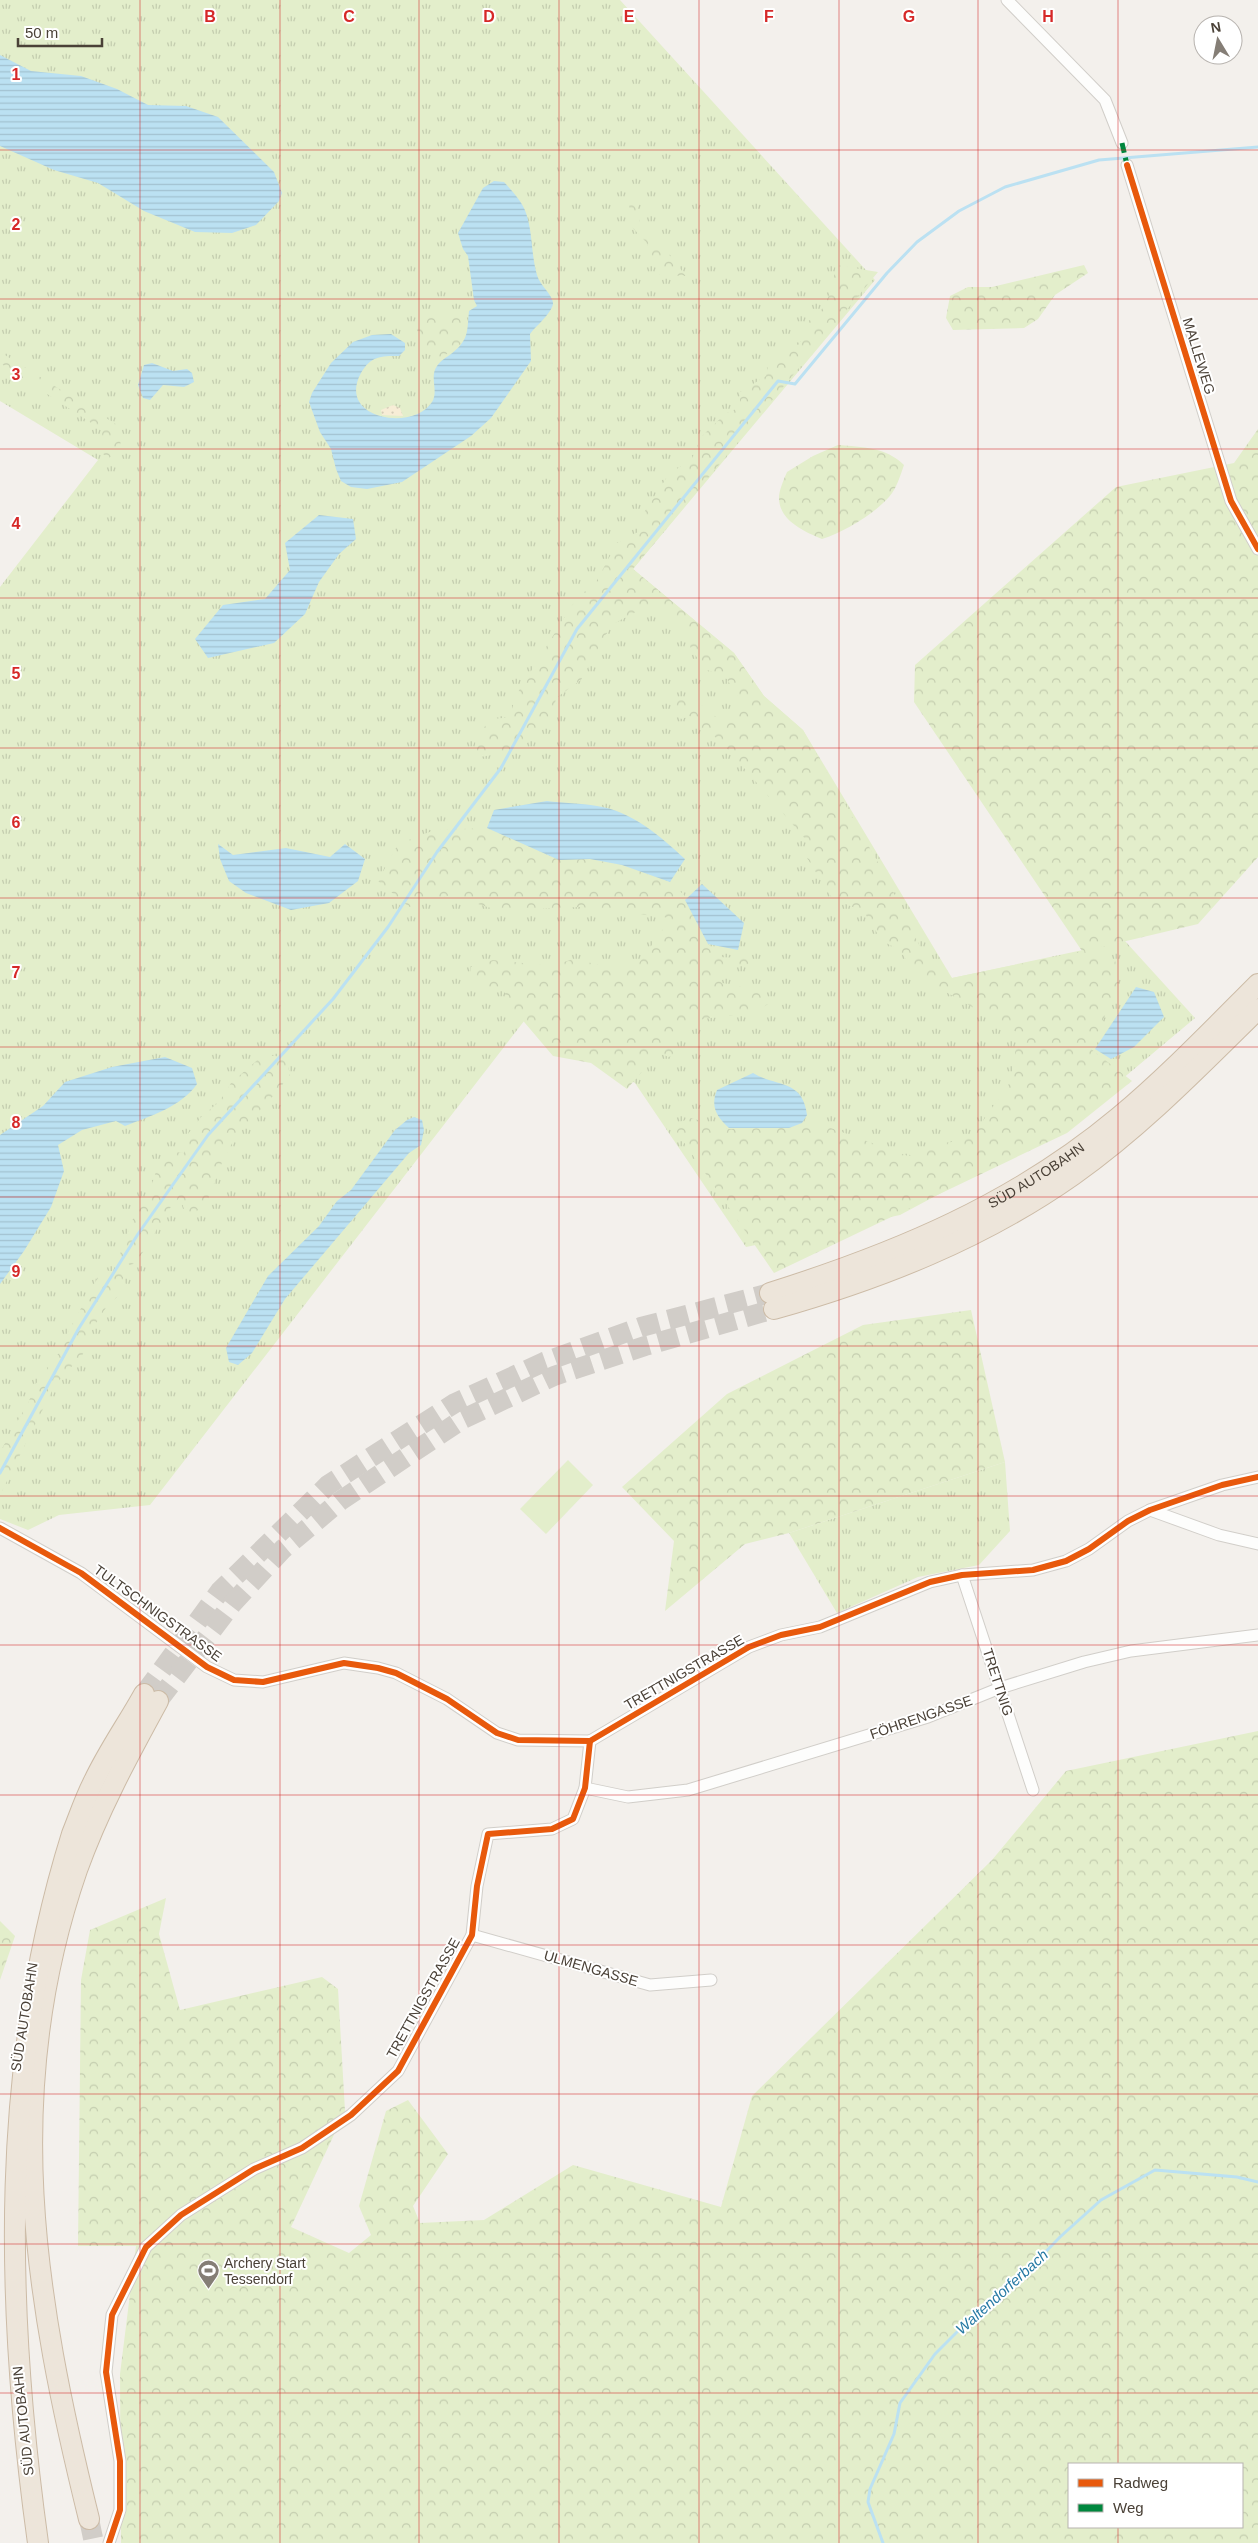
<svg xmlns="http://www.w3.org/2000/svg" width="1258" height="2543" font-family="Arial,sans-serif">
<defs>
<pattern id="grass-tufts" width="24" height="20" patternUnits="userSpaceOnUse" patternTransform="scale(1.25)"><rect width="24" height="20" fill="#e3eecb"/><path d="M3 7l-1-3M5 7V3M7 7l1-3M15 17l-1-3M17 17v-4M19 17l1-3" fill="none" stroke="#c4cdaf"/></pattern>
<pattern id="forest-crowns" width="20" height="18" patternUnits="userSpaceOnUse" patternTransform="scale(1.25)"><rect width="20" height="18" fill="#e3eecb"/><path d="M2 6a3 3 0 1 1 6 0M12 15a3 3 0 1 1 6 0" fill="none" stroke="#c4cdaf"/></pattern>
<pattern id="sand-dots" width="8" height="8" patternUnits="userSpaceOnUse" patternTransform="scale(1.25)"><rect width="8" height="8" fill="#f7edd6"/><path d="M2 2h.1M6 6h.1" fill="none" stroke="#d5ccb8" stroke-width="1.8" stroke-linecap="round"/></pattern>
<pattern id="water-rules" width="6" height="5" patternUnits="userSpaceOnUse" patternTransform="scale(1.25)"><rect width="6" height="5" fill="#bbe1f2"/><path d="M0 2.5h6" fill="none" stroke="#a2c2d0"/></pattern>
</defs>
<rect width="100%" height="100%" fill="#f3f0ec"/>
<g fill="url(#grass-tufts)">
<path d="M0,0h620l255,280 -242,289 101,84 30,43 39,34 149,248 173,-37 70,77 -129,108 -166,89 -154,32 -111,-164 -107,-67 -378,489 -91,10 -31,15 -28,-11v-932l98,-127 -98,-59z"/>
<path d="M1005,1462l5,69 -31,34 -61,12 -81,36 -48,-80z"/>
</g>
<g fill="url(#forest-crowns)" fill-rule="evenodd">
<path d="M629,199l8,3 3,24 27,26 19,24 -26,-1 -14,-33 -16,-17z"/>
<path d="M836,265l42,7 -245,297 101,84 30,43 39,34 82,145 42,86 25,17 130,-27 -168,-249 1,-37 201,-178 118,-24 24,-34v428l-60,67 -114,27 31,9 4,22 -28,67 41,32 -65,52 -293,140 -102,-148 19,-7 38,11 99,-2 80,29 65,-21 38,-54 7,-48 -102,-58 -16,-25 -18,-9 -18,-29 -32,-14 -25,-40v-17l-88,-102 -16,-8 -13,-15 -9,3 -8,-6 2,-14 24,3 11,13 15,3 20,-10 -20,-32 -18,-6 -15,-19 -9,-24 -30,-24 -42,22 -30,55 -25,18 -3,16 -32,36 -41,7c-11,-18 -1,-24 12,-38l21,-2v-17l63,-101 20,-17 21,-39 21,-11 3,-15 28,-43 23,-15 9,-22 24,-23 15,-7v-15l26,-16 2,-10 18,-20 12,-1 8,-11v-12c21,-8 27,-37 30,-57z"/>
<path d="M1084,265l4,8 -33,22 -17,24 -14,9 -71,2 -7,-12 4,-22 18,-9h24z"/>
<path d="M435,312l31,4 -5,28 -20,14 -17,-5 -8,-26z"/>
<path d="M0,352l119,74 2,23 -12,9 -6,-4 -1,-24 -102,-67z"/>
<path d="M838,445c24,2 48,2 66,20 -4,11 -7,23 -15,32 -16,18 -45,35 -67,42 -19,-8 -44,-19 -43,-43 1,-8 5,-17 8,-24l26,-16z"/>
<path d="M487,828l72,32 31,-1 32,6 48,17 14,13 31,62 34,1v6l-33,7 6,12 39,8 7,13 -11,8 -54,7 -30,18 5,14 -9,6 -11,-4 -31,36 -36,-26 -38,-7 -45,-53 -5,-16 -20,1 -13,-9 1,-12 22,-7 59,6 21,-7 36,8 30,-4 32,-45 -92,-11 -79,4 -50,-16 -41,12 -31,-26 20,-37 37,-14z"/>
<path d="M263,1055l23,2 4,18 -15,19 -39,42 -13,24 -15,39 -13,14 -10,-1 -5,-15 -10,11 -34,55 -6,2 -11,-8 19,-52 12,-14 7,-23 10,-17 17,2 4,-19 14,-18 17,-14 12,-19z"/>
<path d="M102,1270l19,2 6,16 -20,18 -16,25 -8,23 -28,31 -55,110v-43l29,-51 6,-16 26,-35 8,-20z"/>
<path d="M971,1310l34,152 -216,71 -44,11 -80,67 9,-70 -52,-54 105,-93 136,-69z"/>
<path d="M1258,1731v812h-1137l-1,-169 16,-128h-58l3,-266 9,-50 76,-32 -7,36 21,76 142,-33 16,12 7,122 -54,116 58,26 22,-18 -12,-29 27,-95 22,-11 40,54 -35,52 7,17 64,-3 89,-55 148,42 31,-111 240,-236 74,-89zM1069,2464h173v63h-173z"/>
<path d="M0,1921l15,15 -15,44z"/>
</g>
<path fill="url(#sand-dots)" d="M393,405l7,3 3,8 -21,-1 -1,-5z"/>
<path fill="#e3eecb" d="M568,1460l25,25 -47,49 -26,-25z"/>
<g fill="url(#water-rules)">
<path d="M0,55l31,16 50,5 36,13 31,16 38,1 32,11 56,55 8,21 -3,8 -23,24 -24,8 -37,-1 -51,-21 -46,-28 -44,-13 -54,-24z"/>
<path d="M494,181l10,1c8,9 18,19 22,31 7,20 5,42 11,62 3,11 17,21 16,29 -2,10 -17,22 -23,30l1,27 -40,57 -20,18 -69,46 -35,7 -16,-2 -10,-6 -5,-12 -5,-20 -11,-17 -11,-30 3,-9 19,-30 22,-21 19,-7 19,-1 14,9v7l-6,6c-19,0 -28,0 -38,17 -25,46 52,59 71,29 7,-11 -3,-25 5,-36 3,-5 10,-9 14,-12 18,-14 16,-22 18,-43l8,-5 -3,-6 -6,-44 -5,-7 -5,-16 25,-45z"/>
<path d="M152,363l21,8 14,-2 5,4 2,9 -10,5 -21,-2 -13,15 -7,-2 -5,-13 6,-20z"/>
<path d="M319,515l34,4 3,20 -17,15 -20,28 -14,32 -31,29 -66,15 -13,-19 28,-34 42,-6 25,-29 -5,-27z"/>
<path d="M547,801c16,2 33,2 50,5 35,5 63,30 88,53l-15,23 -48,-17 -32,-6 -31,1 -72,-32 7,-18z"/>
<path d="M218,844l15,11 53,-7 44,9 15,-13 20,15 -7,22 -29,22 -38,7 -45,-17 -17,-12 -9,-22z"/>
<path d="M702,884l42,39 -6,27 -30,-6 -23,-44z"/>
<path d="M1136,987l18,5 10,25 -30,30 -23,12 -16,-10z"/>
<path d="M165,1057l27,11 5,16c-16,23 -47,32 -72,42l-9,-5 -34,9 -24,15 6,26 -13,36 -27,44 -24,33v-149l43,-29 22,-24 47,-15z"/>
<path d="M753,1073c23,14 50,6 54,42l-5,8 -13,5h-60c-12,-11 -19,-21 -12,-38z"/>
<path d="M414,1117l8,3 2,10 -3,15 -12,8 -124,146 -33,54 -14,12 -9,-3 -3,-14 42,-72 51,-50 18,-25 14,-11 44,-60 12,-10z"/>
</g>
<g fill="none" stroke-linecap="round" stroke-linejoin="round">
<g stroke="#bbe1f2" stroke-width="3">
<path d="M0,1473l79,-145 59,-94 70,-99 125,-136 55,-72 49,-75 64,-84 76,-139 201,-248 17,3 92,-111 30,-31 42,-31 46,-24 94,-27 159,-13"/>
<path d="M883,2543l-15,-41 2,-13 24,-55 6,-31 35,-49 38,-38 48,-39 39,-40 41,-37 54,-30 82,7 21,5"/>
</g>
<g stroke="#d1cdc8" stroke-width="20" stroke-dasharray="20 10" stroke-linecap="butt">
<path d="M144,1694l76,-103 108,-106 127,-82 89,-41 97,-35 129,-34"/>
<path d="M158,1701l74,-97 51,-55 57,-48 123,-82 91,-43 91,-30 129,-37"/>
<path d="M89,2519l5,24"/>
</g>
<defs>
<g id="street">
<path d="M1007,0l98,100 17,43"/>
<path d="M1127,165l104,336 27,48"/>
<path d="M1150,1510l69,25 39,9"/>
<path d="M0,1528l81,45 126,94 27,13 29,2 81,-19 34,5 18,5 51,26 50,34 21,7 72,1"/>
<path d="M962,1575l71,215"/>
<path d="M590,1741l159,-94 32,-12 39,-8 110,-45 32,-7 71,-5 33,-9 23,-12 39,-28 22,-11 72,-25 36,-8"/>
<path d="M585,1788l43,9 60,-7 240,-73 72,-29 84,-26 47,-11 127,-16"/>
<path d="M472,1935l178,50 61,-5"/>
<path d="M109,2543l11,-33v-49l-14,-89 6,-57 34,-68 35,-32 73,-46 48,-21 49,-33 47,-44 74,-136 5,-49 11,-52 64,-5 21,-10 12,-31 5,-47"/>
</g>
<g id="highway">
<path id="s1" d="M770,1293c127,-40 245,-89 349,-176 49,-41 94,-88 139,-133"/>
<path d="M774,1309c106,-30 208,-70 299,-134 68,-48 126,-108 185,-166"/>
<path d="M89,2519c-55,-222 -89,-427 -12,-649 21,-59 51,-114 81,-169"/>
<path d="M38,2543c-33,-238 -38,-479 34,-709 7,-17 13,-36 22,-53 14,-30 34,-58 50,-87"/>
</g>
</defs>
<use href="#street" stroke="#d1cec9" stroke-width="13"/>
<use href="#highway" stroke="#ccbba6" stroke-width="22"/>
<use href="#street" stroke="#fdfdfc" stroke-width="11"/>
<use href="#highway" stroke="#ede5da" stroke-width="20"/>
<path stroke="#00873e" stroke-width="5" stroke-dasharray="10 5" stroke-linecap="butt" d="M1122,143l5,22"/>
<defs>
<g id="cycleway">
<path d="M1127,165l104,336 27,48"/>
<path d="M0,1528l81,45 126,94 27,13 29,2 81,-19 34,5 18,5 51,26 50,34 21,7 72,1"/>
<path d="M590,1741l159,-94 32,-12 39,-8 110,-45 32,-7 71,-5 33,-9 23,-12 39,-28 22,-11 72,-25 36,-8"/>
<path d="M109,2543l11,-33v-49l-14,-89 6,-57 34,-68 35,-32 73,-46 48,-21 49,-33 47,-44 74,-136 5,-49 11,-52 64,-5 21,-10 12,-31 5,-47"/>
</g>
</defs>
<use href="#cycleway" stroke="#fff" stroke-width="9"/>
<use href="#cycleway" stroke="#e8590c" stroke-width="6"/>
</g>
<path fill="none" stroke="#d62828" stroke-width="1" stroke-opacity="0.55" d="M140,0v2543M280,0v2543M419,0v2543M559,0v2543M699,0v2543M839,0v2543M978,0v2543M1118,0v2464M0,150h1258M0,299h1258M0,449h1258M0,598h1258M0,748h1258M0,898h1258M0,1047h1258M0,1197h1258M0,1346h1258M0,1496h1258M0,1645h1258M0,1795h1258M0,1945h1258M0,2094h1258M0,2244h1258M0,2393h1258M1118,2527v16"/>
<defs>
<symbol id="stadium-pin" viewBox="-11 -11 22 30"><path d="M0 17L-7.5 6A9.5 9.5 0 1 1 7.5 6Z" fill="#857e76" stroke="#fff"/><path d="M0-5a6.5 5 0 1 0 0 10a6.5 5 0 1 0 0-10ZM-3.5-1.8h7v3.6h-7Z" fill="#fff"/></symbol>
</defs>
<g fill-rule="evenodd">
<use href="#stadium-pin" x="196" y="2258" width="25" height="34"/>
</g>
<g text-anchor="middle" stroke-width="4" stroke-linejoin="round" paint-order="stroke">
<g font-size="14" fill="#4a4137" stroke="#fff">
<text transform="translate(1199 356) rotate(73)" y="5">MALLEWEG</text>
<text dy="5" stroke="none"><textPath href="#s1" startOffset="292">SÜD AUTOBAHN</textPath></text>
<text transform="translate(158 1613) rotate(36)" y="5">TULTSCHNIGSTRASSE</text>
<text transform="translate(684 1672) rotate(-30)" y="5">TRETTNIGSTRASSE</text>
<text transform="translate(998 1682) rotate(72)" y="5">TRETTNIG</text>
<text transform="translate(921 1717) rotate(-19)" y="5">FÖHRENGASSE</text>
<text transform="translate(591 1968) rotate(16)" y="5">ULMENGASSE</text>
<text transform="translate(423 1998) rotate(-61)" y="5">TRETTNIGSTRASSE</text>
<text transform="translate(24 2017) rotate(-81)" y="5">SÜD AUTOBAHN</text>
<text transform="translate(23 2421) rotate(-96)" y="5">SÜD AUTOBAHN</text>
</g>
<g font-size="14" fill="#4a4137" stroke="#fff" text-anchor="start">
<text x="224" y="2268">Archery Start<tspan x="224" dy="16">Tessendorf</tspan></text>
</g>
<g font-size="15" font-style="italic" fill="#2579a4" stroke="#fff">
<text transform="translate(1002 2292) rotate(-42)" y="5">Waltendorferbach</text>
</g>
</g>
<g font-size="16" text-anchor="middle" font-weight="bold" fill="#d62828" stroke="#fff" stroke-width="4" stroke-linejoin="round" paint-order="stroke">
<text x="210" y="22">B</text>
<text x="349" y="22">C</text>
<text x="489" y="22">D</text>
<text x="629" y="22">E</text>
<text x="769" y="22">F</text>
<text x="909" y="22">G</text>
<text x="1048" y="22">H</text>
<text x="16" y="80">1</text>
<text x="16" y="230">2</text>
<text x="16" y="380">3</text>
<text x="16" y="529">4</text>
<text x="16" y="679">5</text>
<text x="16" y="828">6</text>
<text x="16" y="978">7</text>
<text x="16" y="1128">8</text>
<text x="16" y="1277">9</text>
</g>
<rect x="1068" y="2463" width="175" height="65" fill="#ffffff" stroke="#b7b3af"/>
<rect x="1078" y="2479" width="25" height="8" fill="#e8590c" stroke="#b7b3af"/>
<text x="1113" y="2488" font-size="15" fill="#4a4137">Radweg</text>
<rect x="1078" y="2504" width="25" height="8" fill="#00873e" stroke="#b7b3af"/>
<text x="1113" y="2513" font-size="15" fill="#4a4137">Weg</text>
<g transform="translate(1218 40) rotate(350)"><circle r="24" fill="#ffffff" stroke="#b7b3af"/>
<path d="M0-4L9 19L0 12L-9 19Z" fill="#857e76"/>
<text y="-8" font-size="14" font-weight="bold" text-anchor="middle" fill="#4a4137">N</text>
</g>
<path d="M18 38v8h84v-8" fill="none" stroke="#4a4137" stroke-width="2.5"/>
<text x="25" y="38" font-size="15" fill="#4a4137" stroke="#ffffff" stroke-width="4" paint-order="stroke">50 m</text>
</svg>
